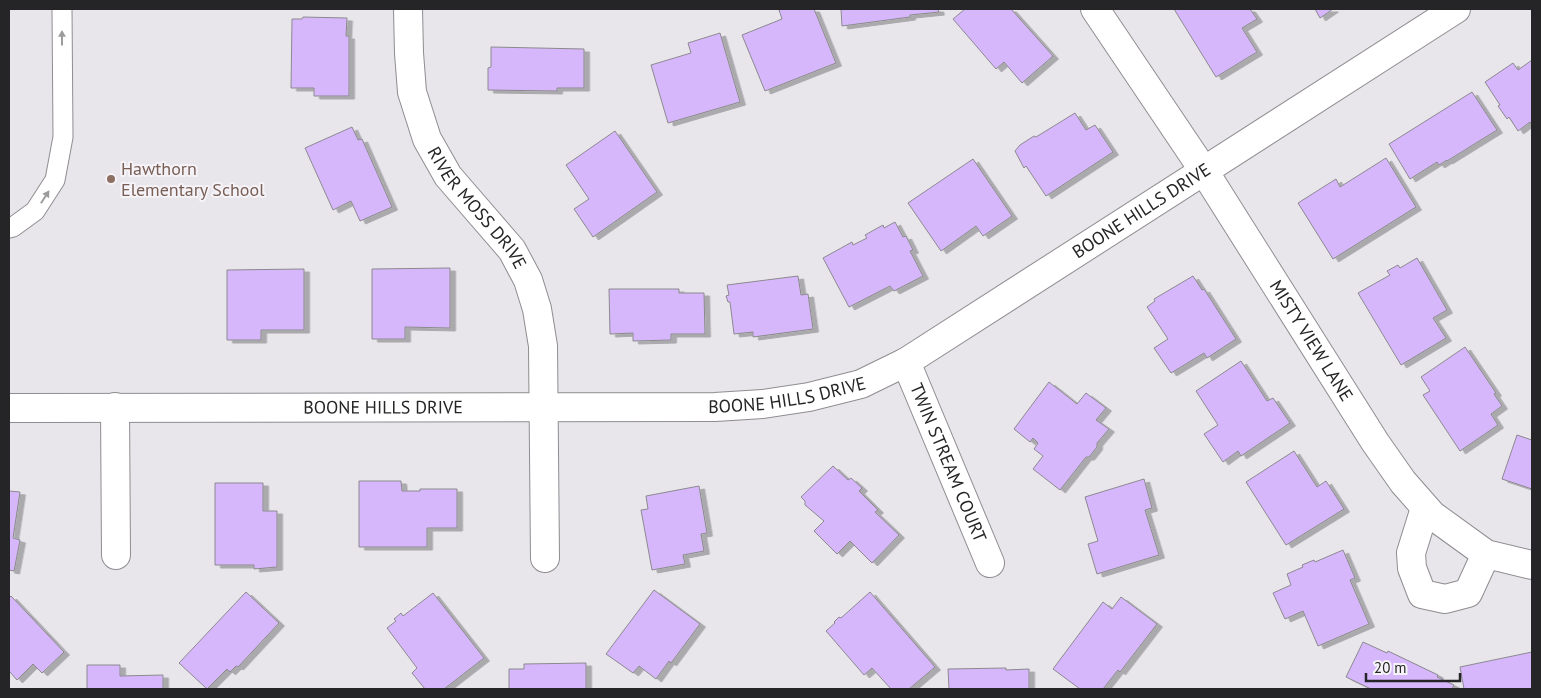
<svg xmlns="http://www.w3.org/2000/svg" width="1541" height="698" font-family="'PT Sans',sans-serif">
<defs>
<filter id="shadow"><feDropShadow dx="5.5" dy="3" stdDeviation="0" flood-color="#0004"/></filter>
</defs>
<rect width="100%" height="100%" fill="#e8e6eb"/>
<g fill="#d7b7fc" stroke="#8b898e" filter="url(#shadow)">
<path d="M783,9h31l22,54 -71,28 -23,-56 40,-16 -3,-9z"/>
<path d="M841,9h97l1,3 -29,3v2l-68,9z"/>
<path d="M965,9h46l42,47 -31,27 -18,-21 -8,7 -43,-50z"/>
<path d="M1174,9h76l7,10 -15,9 15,24 -41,25z"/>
<path d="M1315,9h18l-13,9z"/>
<path d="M303,17l44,1 -1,18h3v60h-35v-8h-23l1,-69h10z"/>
<path d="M720,33l20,69 -72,21 -17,-58 40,-12 -3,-10z"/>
<path d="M491,47l93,2v39h-27v3l-69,-1v-22l3,-1z"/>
<path d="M1532,60v65l-2,-3 -12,9 -9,-14 -2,2 -9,-13 2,-1 -15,-23 28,-19 5,7z"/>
<path d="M1472,92l25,38 -50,31v-1l-8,5 -2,-3 -27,17 -21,-35z"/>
<path d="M1075,113l11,17 9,-5 18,27 -67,44 -20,-30 -2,2 -9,-17 5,-6 14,-9 2,1z"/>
<path d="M352,127l6,13 4,-1 30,68 -32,14 -9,-20 -18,9 -28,-62z"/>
<path d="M615,131l42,61 -64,45 -19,-28 15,-10 -23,-34z"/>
<path d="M1386,158l30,49 -83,52 -35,-56 38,-24 4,8z"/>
<path d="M973,159l39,57 -29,20 -7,-10 -35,25 -33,-48z"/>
<path d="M895,222l8,15 3,-1 7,14 -3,1 13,25 -29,15 -4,-5 -41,21 -26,-49 29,-16 1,3 14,-7 -2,-3 18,-10 1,3z"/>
<path d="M1417,258l30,52 -14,8 13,20 -45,27 -43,-72 32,-18 -3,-4 11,-6 2,3z"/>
<path d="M450,268v60l-45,-1v12h-33v-70z"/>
<path d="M304,269v61h-43v10h-34v-70z"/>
<path d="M798,276l3,19 7,-1 5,35 -60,8v-5l-19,2 -4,-32h-2l-2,-6 3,-1 -2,-10z"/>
<path d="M1193,276l9,14 2,-1 32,50 -29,19 -3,-5 -33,20 -17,-25 14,-9 -21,-32 8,-6 -1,-2z"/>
<path d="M609,289h70v4h25l1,41h-34v6l-38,1v-8l-23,1z"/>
<path d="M1465,347l31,46 -2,1 8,12 -11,8 7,11 -38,26 -37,-56 7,-4 -9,-14z"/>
<path d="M1241,361l26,40 6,-3 17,25 -49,33 -3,-5 -15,11 -19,-28 14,-9 -22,-34z"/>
<path d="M1049,382l28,22 9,-11 20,15 -10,12 13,9 -12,14v4l-8,10h-3l-26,33 -27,-21 10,-13 -9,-7 4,-6 -5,-5 -3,4 -16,-13z"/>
<path d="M1517,435l15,5v49l-30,-10z"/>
<path d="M1294,451l23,36 9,-6 18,28 -58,36 -40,-63z"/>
<path d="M833,466l15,14 3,-2 11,10 -3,3 19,19 -3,2 24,23 -27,28 -22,-22 -13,13 -23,-23 10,-10 -19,-16v-4l-4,-4z"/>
<path d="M1144,479l8,29 -7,2 14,45 -62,19 -9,-30 10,-3 -13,-44z"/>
<path d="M359,481h42l1,10h18v-2h37v39h-30v19h-68z"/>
<path d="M215,483h48v28h14v56l-23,2v-4h-39z"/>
<path d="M699,486l8,47 -6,1 3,17 -21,4 2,9 -33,6 -11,-60 7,-1 -2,-13z"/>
<path d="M9,491l11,1 -7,46 7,2 -6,31 -5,-1z"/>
<path d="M1343,550l12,28 -5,2 19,44 -51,22 -15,-35 -18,8 -12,-26 18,-8 -4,-11 16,-7 -1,-2 12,-5 1,2z"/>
<path d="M654,590l46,34 -29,39 -2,-2 -13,18 -17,-13 -6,7 -27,-19z"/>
<path d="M246,592l33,31 -41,44 -2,-1 -6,6 -3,-3 -20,20 -28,-26z"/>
<path d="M870,592l65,75 -26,22h-18l-19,-21 -8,7 -38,-44 9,-8 -1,-1 5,-5 2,1z"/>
<path d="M433,593l51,65 -40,31h-19l-13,-16 5,-5 -30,-40 9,-7 -2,-2 7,-6 2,3z"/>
<path d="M11,596l53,56 -22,21 -9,-9 -16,16 -8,-9v-73z"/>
<path d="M1121,597l36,27 -37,48 -2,-2 -15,19h-23l-27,-20 50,-67 9,7z"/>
<path d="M1363,642l24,11 1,-2 50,24 -1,2 17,8 -2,4h-81l-25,-12z"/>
<path d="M1532,652v37h-68l-4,-22z"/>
<path d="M586,663v26h-77v-20h15v-5z"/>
<path d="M87,665h33v11l43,-1v14h-76z"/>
<path d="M1006,668v2l23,-1v20h-80l-1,-20z"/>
</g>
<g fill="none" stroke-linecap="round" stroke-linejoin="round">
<defs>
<path id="lane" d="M9,228l4,-1 22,-16 20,-31 8,-43 -1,-128"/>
<g id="street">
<path id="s1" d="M408,9l1,44 3,39 15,47 21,37 64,74 16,30 9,29 6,37 2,212"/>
<path id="s2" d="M1095,9l109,162 171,271 28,40 29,33 54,39 46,11"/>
<path id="s3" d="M906,362l84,201"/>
<path d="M115,407l1,148"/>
<path d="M1425,508l-14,45 1,15 10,26 23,5 23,-6 18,-39"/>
</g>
<g id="secondary">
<path id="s4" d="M9,408l706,-1 48,-3 46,-7 52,-13 45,-22 550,-353"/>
</g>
</defs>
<use href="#lane" stroke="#8f8d91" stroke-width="21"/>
<use href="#street" stroke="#8f8d91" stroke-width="30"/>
<use href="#secondary" stroke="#8f8d91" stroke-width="30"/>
<use href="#lane" stroke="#fff" stroke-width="19"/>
<use href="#street" stroke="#fff" stroke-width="28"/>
<use href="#secondary" stroke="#fff" stroke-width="28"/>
</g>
<defs><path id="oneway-solid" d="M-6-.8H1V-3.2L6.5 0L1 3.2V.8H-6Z" transform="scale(1.25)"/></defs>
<g fill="#9d9c9d">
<use href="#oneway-solid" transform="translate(62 38) rotate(-90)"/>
<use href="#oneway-solid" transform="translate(45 197) rotate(-57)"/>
</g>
<circle fill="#8d6e63" stroke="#f5f3f8" stroke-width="2" cx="111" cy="179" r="5"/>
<g text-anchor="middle" stroke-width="4" stroke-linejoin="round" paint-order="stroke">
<g font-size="18" fill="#785e54" stroke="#f5f3f8" text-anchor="start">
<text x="121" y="175">Hawthorn<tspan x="121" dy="21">Elementary School</tspan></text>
</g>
<g font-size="18" fill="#252426" stroke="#f5f3f8">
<text dy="6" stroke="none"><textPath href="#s1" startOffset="218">RIVER MOSS DRIVE</textPath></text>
<text dy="6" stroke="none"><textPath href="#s4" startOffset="1184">BOONE HILLS DRIVE</textPath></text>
<text dy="6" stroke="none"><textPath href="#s2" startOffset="396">MISTY VIEW LANE</textPath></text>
<text dy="6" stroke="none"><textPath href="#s4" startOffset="779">BOONE HILLS DRIVE</textPath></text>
<text dy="6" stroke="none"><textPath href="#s4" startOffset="374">BOONE HILLS DRIVE</textPath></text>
<text dy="6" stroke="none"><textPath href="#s3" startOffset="109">TWIN STREAM COURT</textPath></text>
</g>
</g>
<rect width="1541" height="698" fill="none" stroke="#252426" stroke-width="20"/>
<path d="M1366 673v8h94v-8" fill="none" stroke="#252426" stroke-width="2.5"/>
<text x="1374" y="673" font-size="15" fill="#252426" stroke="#f5f3f8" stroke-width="4" paint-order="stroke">20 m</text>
</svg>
